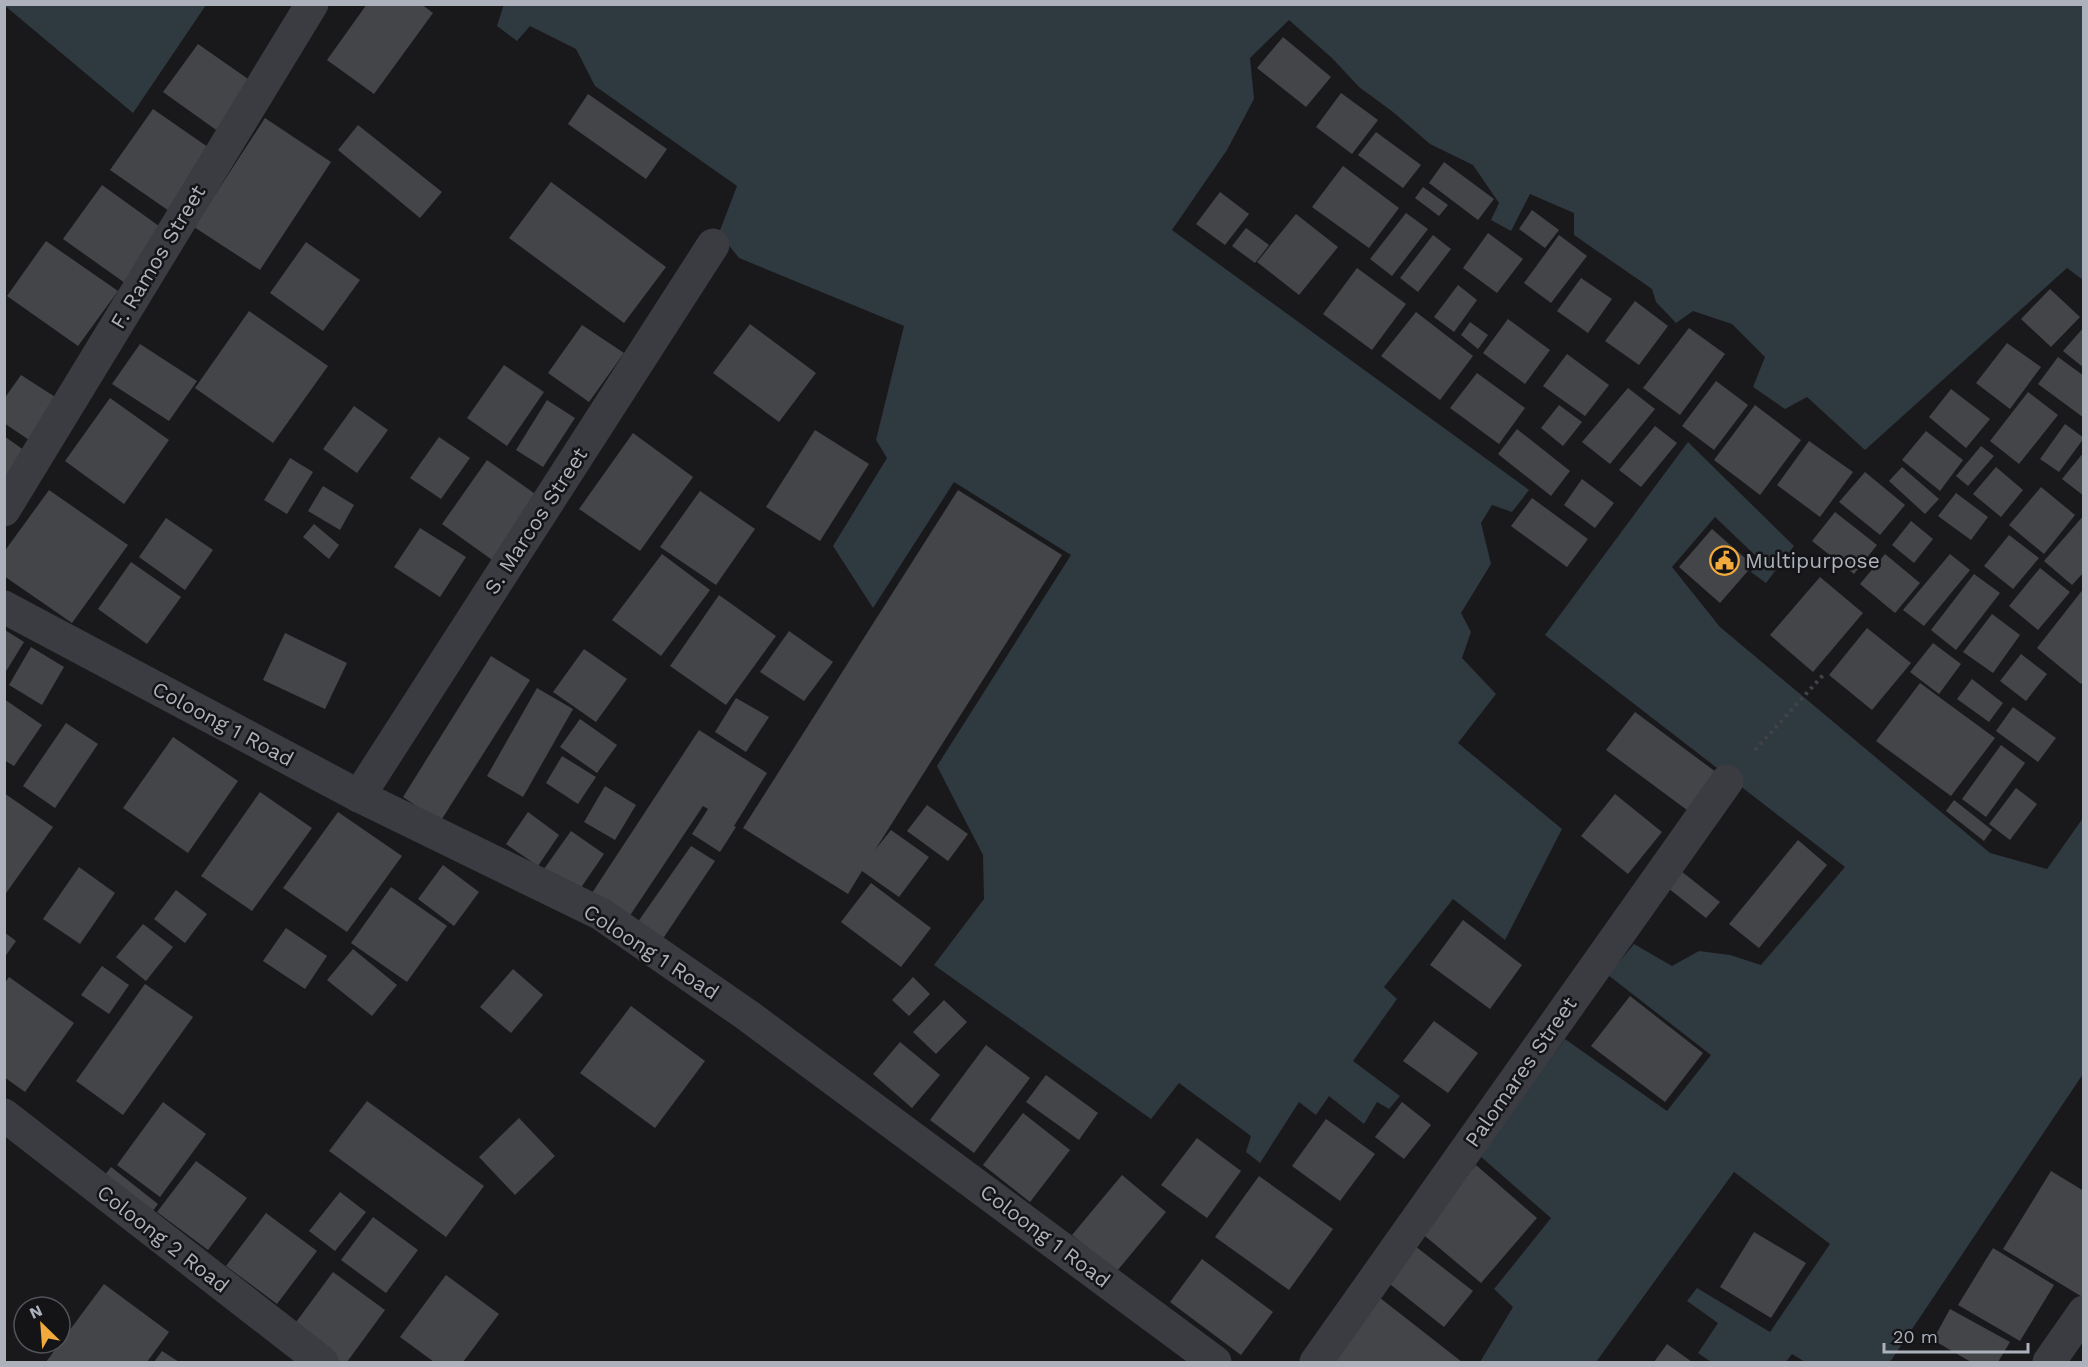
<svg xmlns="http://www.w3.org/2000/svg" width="2088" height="1367" font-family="'Work Sans',sans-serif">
<rect width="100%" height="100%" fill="#19191c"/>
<g fill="#2f3940">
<path d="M504,4l1579,1v275l-16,-12 -202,182 -58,-53 -22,12 -32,-22 12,-30 -33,-33 -39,-13 -17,12 -20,-21 -4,-13 -78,-54v-22l-44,-19 -19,37 -20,-11 8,-17 -26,-38 -43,-21 -37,-32 -34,-25 -27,-29 -43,-38 -39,38 4,41 -27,51 -55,80 357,260 -17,22 -20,-7 -11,18 10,41 -30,49 10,19 -9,26 34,36 -38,49 104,86 -57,111 -52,-41 -69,88 13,12 -44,62 47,35 -11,13 -12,-7 -13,22 -35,-28 -13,19 -17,-13 -39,61 -14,-11 5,-16 -72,-53 -28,36 -217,-154 50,-66 -1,-44 -46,-89 134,-211 -117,-73 -81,126 -40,-62 54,-88 -11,-18 28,-114 -165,-68 -20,-25 18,-47 -142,-100 -19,-37 -46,-23 -13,15 -20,-15z"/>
<path d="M4,5l1,-1 201,1 -73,108z"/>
<path d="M1688,442l106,104 -28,37 -15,-11 8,-13 -44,-42 -43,50 48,60 270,226 57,16 36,-51v256l-193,288h-85l-13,-8 -6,8h-75l-13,-9 20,-30 -31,-22 10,-13 73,44 60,-88 -96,-72 -138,190h-116l33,-55 -19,-18 57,-71 -72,-63 86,-116 102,72 44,-56 -103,-80 26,-31 38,22 27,-15 31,4 31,10 84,-98 -300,-232z"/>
</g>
<g fill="#434549">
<path d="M367,4h54l12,9 -59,81 -47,-34z"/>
<path d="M1283,37l48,40 -25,30 -49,-39z"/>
<path d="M198,44l63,44 -35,49 -63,-45z"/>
<path d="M1341,93l37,27 -26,34 -36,-27z"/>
<path d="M588,94l79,55 -21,30 -78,-55z"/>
<path d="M153,109l62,43 -43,61 -62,-43z"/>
<path d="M265,118l66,44 -71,108 -66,-43z"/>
<path d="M358,125l84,67 -22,26 -82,-68z"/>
<path d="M1376,132l45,33 -18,23 -45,-33z"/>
<path d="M1444,162l50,37 -16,21 -49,-37z"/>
<path d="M1343,166l56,42 -30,40 -57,-41z"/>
<path d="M551,182l115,85 -42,56 -115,-85z"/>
<path d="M102,185l68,49 -38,54 -69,-49z"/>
<path d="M1423,187l25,18 -9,11 -24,-18z"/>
<path d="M1220,192l29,22 -24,31 -29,-21z"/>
<path d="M1532,210l27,20 -14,18 -26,-19z"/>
<path d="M1406,213l22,16 -36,47 -22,-17z"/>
<path d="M1296,214l42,33 -39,48 -42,-33z"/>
<path d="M1246,228l23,17 -14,18 -23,-17z"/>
<path d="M1488,233l35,26 -26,34 -34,-25z"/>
<path d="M1433,235l18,14 -33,43 -18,-14z"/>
<path d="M1559,235l28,21 -36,47 -27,-20z"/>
<path d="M46,241l72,50 -40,55 -71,-50z"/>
<path d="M306,242l54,38 -37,51 -53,-38z"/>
<path d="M1357,268l49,36 -34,46 -49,-36z"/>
<path d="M1581,278l31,21 -24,34 -31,-22z"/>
<path d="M1458,285l19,15 -23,32 -20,-15z"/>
<path d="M2050,289l30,28 -29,30 -30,-28z"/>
<path d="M1635,301l33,25 -29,39 -34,-24z"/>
<path d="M249,311l79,55 -55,77 -78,-55z"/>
<path d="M1416,312l57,44 -33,44 -59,-44z"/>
<path d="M1508,319l42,31 -25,34 -42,-31z"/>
<path d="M1470,322l18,13 -10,14 -17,-14z"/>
<path d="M750,324l66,49 -37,49 -66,-49z"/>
<path d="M582,325l42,28 -35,49 -41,-29z"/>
<path d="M2084,327v41l-21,-17z"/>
<path d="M1689,328l36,26 -45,61 -37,-27z"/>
<path d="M2007,343l34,24 -31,42 -34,-26z"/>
<path d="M140,344l57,37 -28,40 -57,-37z"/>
<path d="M1567,354l42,31 -24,31 -42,-30z"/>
<path d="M2058,357l26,19v42l-46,-34z"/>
<path d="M504,365l40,27 -37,54 -40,-28z"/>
<path d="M1477,373l48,35 -26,36 -49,-36z"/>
<path d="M21,375l42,27 -28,42 -31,-21v-24z"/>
<path d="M1716,381l32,24 -34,45 -32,-24z"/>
<path d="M1628,388l27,21 -45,55 -28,-22z"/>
<path d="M1951,389l39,30 -24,29 -37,-31z"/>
<path d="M2028,392l30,23 -39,49 -29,-23z"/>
<path d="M110,398l59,42 -45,64 -59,-43z"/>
<path d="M547,400l28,18 -32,49 -27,-17z"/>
<path d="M1559,405l23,17 -19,24 -22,-18z"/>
<path d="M1755,405l46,35 -41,55 -46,-35z"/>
<path d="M354,406l34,24 -31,43 -34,-24z"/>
<path d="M2065,424l19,14 -25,34 -19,-13z"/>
<path d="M1655,426l22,17 -36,44 -22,-17z"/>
<path d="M1517,429l53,42 -19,25 -53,-42z"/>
<path d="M815,430l54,34 -49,77 -54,-34z"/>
<path d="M1926,431l37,29 -23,31 -38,-31z"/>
<path d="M633,433l60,44 -53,74 -61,-42z"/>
<path d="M4,436l24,17 -24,33z"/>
<path d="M439,437l31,21 -29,41 -31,-21z"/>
<path d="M1809,441l44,31 -33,45 -43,-32z"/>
<path d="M1981,446l13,10 -26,30 -12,-10z"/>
<path d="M2084,452v44l-22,-17z"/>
<path d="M290,458l23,14 -26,42 -23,-14z"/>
<path d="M487,460l54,38 -46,64 -53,-38z"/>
<path d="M1902,467l37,32 -14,15 -36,-33z"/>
<path d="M1996,467l27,23 -22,27 -28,-23z"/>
<path d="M1865,472l40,33 -25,30 -41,-33z"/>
<path d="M1582,479l32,24 -19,25 -31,-23z"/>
<path d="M323,486l31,19 -14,25 -32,-19z"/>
<path d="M2041,487l34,28 -31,39 -35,-29z"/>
<path d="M49,490l79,55 -56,78 -68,-47v-24z"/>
<path d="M958,490l104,65 -187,295 16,-20 38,27 -30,40 -37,-26 -14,23 -105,-66z"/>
<path d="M700,491l55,38 -39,56 -56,-38z"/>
<path d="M1956,493l32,24 -17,23 -33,-24z"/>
<path d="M1532,498l56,41 -21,28 -56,-41z"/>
<path d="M1835,512l42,33 -23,29 -42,-33z"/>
<path d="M2084,515v57l-12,13 -28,-24z"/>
<path d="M166,518l47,32 -28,40 -46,-33z"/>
<path d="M1911,521l22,18 -19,24 -22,-18z"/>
<path d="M314,524l25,21 -10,14 -26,-22z"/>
<path d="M420,528l46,29 -26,40 -46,-30z"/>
<path d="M1712,529l41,36 -33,38 -41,-36z"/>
<path d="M2009,535l30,23 -26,31 -29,-23z"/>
<path d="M662,554l48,36 -49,66 -49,-36z"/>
<path d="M1885,554l35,29 -25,30 -35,-29z"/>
<path d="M1950,554l20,16 -46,56 -21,-16z"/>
<path d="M131,562l50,35 -34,47 -49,-35z"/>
<path d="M2040,568l30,24 -32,38 -29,-24z"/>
<path d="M1974,574l26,19 -44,57 -25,-20z"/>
<path d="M1820,577l43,36 -50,59 -43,-37z"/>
<path d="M2084,588v93l-3,3 -44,-36z"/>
<path d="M719,595l57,41 -50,69 -56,-39z"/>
<path d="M1992,614l28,21 -27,38 -30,-21z"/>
<path d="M1867,628l44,35 -39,47 -43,-35z"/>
<path d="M5,630l19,12 -19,31z"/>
<path d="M789,631l44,31 -29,39 -44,-29z"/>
<path d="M285,633l62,30 -22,46 -62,-29z"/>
<path d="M1933,643l28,21 -22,30 -29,-22z"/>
<path d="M31,647l33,20 -22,38 -33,-20z"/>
<path d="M584,649l43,30 -31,43 -43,-30z"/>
<path d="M2021,654l26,20 -21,27 -26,-20z"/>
<path d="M491,656l39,24 -90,142 -37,-25z"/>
<path d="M1972,679l31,24 -14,19 -32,-23z"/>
<path d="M1920,683l75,55 -44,58 -75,-55z"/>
<path d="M537,688l36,21 -50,88 -36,-21z"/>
<path d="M736,698l33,19 -23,35 -31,-20z"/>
<path d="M4,699l38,26 -28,41 -10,-6z"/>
<path d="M2013,707l43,31 -18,24 -42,-31z"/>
<path d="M1635,712l85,63 -29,38 -85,-63z"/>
<path d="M580,719l37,26 -20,28 -37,-26z"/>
<path d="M66,723l32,21 -43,64 -32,-22z"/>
<path d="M699,730l68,43 -33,53 2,1 -16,25 -28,-18 16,-25 -5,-3 -78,117 -37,-24z"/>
<path d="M173,737l65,44 -50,72 -65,-45z"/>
<path d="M2001,745l24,18 -39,54 -24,-18z"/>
<path d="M562,756l34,21 -18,27 -32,-21z"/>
<path d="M605,786l31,19 -21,35 -31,-18z"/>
<path d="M2016,788l21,16 -27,36 -21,-16z"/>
<path d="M260,792l52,36 -60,83 -51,-35z"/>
<path d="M4,793l49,34 -49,69z"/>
<path d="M1615,794l47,38 -34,42 -47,-38z"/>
<path d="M1954,800l38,30 -8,11 -38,-30z"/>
<path d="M927,805l41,29 -20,27 -41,-30z"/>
<path d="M338,812l64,44 -55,76 -64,-44z"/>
<path d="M528,812l31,23 -21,31 -32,-22z"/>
<path d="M571,831l33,23 -26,38 -34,-23z"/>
<path d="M1798,840l29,25 -68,83 -30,-24z"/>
<path d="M691,846l24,15 -55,82 -25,-17z"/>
<path d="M443,865l36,27 -25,34 -36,-27z"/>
<path d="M79,867l36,26 -35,51 -37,-25z"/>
<path d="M1681,871l39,31 -14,16 -38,-30z"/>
<path d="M871,883l60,45 -30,39 -60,-45z"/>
<path d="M391,887l56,39 -40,56 -56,-39z"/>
<path d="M176,890l31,24 -22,29 -31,-24z"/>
<path d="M1463,920l59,45 -32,44 -60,-44z"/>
<path d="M143,924l30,23 -27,34 -30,-24z"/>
<path d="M286,928l41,28 -22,33 -42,-28z"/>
<path d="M4,932l12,9 -12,17z"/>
<path d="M353,949l44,36 -25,31 -45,-36z"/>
<path d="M102,966l27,19 -20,29 -28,-19z"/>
<path d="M513,969l30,26 -32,38 -31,-26z"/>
<path d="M9,977l65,46 -49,69 -21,-15v-93z"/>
<path d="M913,977l17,17 -21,22 -17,-16z"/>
<path d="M145,984l48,33 -70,98 -47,-34z"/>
<path d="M1630,996l73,57 -38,49 -74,-56z"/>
<path d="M944,1000l23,22 -31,32 -23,-22z"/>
<path d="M631,1006l74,55 -50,67 -75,-55z"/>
<path d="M1434,1021l44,32 -30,40 -45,-32z"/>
<path d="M900,1042l40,33 -28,33 -39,-34z"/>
<path d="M986,1045l44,33 -56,75 -44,-33z"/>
<path d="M1046,1075l52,38 -19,27 -53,-38z"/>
<path d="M367,1101l117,85 -38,51 -117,-86z"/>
<path d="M163,1102l43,32 -46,63 -43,-32z"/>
<path d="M1402,1102l29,23 -27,34 -29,-22z"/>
<path d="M1023,1113l47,37 -40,52 -47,-37z"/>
<path d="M519,1118l36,38 -40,39 -36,-38z"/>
<path d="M1326,1119l49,35 -35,47 -48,-35z"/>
<path d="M1197,1138l44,33 -34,47 -46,-33z"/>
<path d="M196,1161l51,37 -39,52 -51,-38z"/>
<path d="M1476,1165l61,53 -56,65 -62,-52z"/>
<path d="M111,1167l47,37 -12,16 -47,-37z"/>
<path d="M2051,1171l33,20v107l-81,-49z"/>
<path d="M1122,1175l44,37 -49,59 -45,-36z"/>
<path d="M1259,1176l74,53 -44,61 -74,-53z"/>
<path d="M340,1192l26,20 -31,39 -26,-20z"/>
<path d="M266,1213l51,38 -40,53 -51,-38z"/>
<path d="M373,1217l45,33 -32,43 -45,-33z"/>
<path d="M1754,1232l52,31 -35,55 -51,-31z"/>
<path d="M1415,1246l58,45 -29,36 -58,-46z"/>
<path d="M1993,1248l61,37 -34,56 -62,-36z"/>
<path d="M1202,1259l71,53 -32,43 -71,-53z"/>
<path d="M333,1272l52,38 -38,52h-11l-45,-33z"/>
<path d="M446,1275l53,39 -36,48h-29l-34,-25z"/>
<path d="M104,1284l65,48 -22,30h-101z"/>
<path d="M1375,1294l87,68h-140z"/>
<path d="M1950,1309l60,33 -12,20h-27l-38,-22z"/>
<path d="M1667,1344l25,18h-38z"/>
<path d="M162,1351l17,11h-25z"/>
</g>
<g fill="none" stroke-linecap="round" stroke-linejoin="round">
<path stroke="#404348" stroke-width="4" stroke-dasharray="3 4.5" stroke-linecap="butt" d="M1755,750l70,-77"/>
<g stroke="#3a3c41" stroke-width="33">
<path d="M4,510l308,-506"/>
<path d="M4,607l355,189 242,118 146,101 468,347"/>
<path d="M359,796l354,-551"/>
<path d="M4,1115l318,247"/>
<path d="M1316,1362l411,-581"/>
<path d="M2049,1362l35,-50"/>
</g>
</g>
<defs>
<symbol id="civic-ring" viewBox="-11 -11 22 22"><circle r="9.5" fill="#141417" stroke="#f1aa3c" stroke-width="1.5"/><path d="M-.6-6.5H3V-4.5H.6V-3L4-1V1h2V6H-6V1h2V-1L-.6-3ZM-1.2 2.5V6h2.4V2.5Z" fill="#f1aa3c"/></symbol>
</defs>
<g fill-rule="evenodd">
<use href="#civic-ring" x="1708" y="544" width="33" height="33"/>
</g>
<g text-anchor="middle" stroke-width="5" stroke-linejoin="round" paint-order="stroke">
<g font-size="21" fill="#acb1bb" stroke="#141417">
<text transform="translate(158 257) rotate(-59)" y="7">F. Ramos Street</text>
<text transform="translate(536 521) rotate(-57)" y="7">S. Marcos Street</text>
<text transform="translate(223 724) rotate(28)" y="7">Coloong 1 Road</text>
<text transform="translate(651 952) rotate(33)" y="7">Coloong 1 Road</text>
<text transform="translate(1521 1072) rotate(-55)" y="7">Palomares Street</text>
<text transform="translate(1045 1236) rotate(37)" y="7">Coloong 1 Road</text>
<text transform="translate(163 1239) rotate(38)" y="7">Coloong 2 Road</text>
</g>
<g font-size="21" fill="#acb1bb" stroke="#141417" text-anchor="start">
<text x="1745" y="568">Multipurpose</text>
</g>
</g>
<rect width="2088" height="1367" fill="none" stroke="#acb1bb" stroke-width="12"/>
<g transform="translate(42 1325) rotate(335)"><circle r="28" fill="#141417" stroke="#515359" stroke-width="1.5"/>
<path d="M0-4.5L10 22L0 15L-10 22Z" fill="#f1aa3c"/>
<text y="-9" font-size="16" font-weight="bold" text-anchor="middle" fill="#acb1bb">N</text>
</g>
<path d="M1884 1343v9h144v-9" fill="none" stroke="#acb1bb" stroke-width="3"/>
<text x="1893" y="1343" font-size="18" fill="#acb1bb" stroke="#141417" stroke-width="4.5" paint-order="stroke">20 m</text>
</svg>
